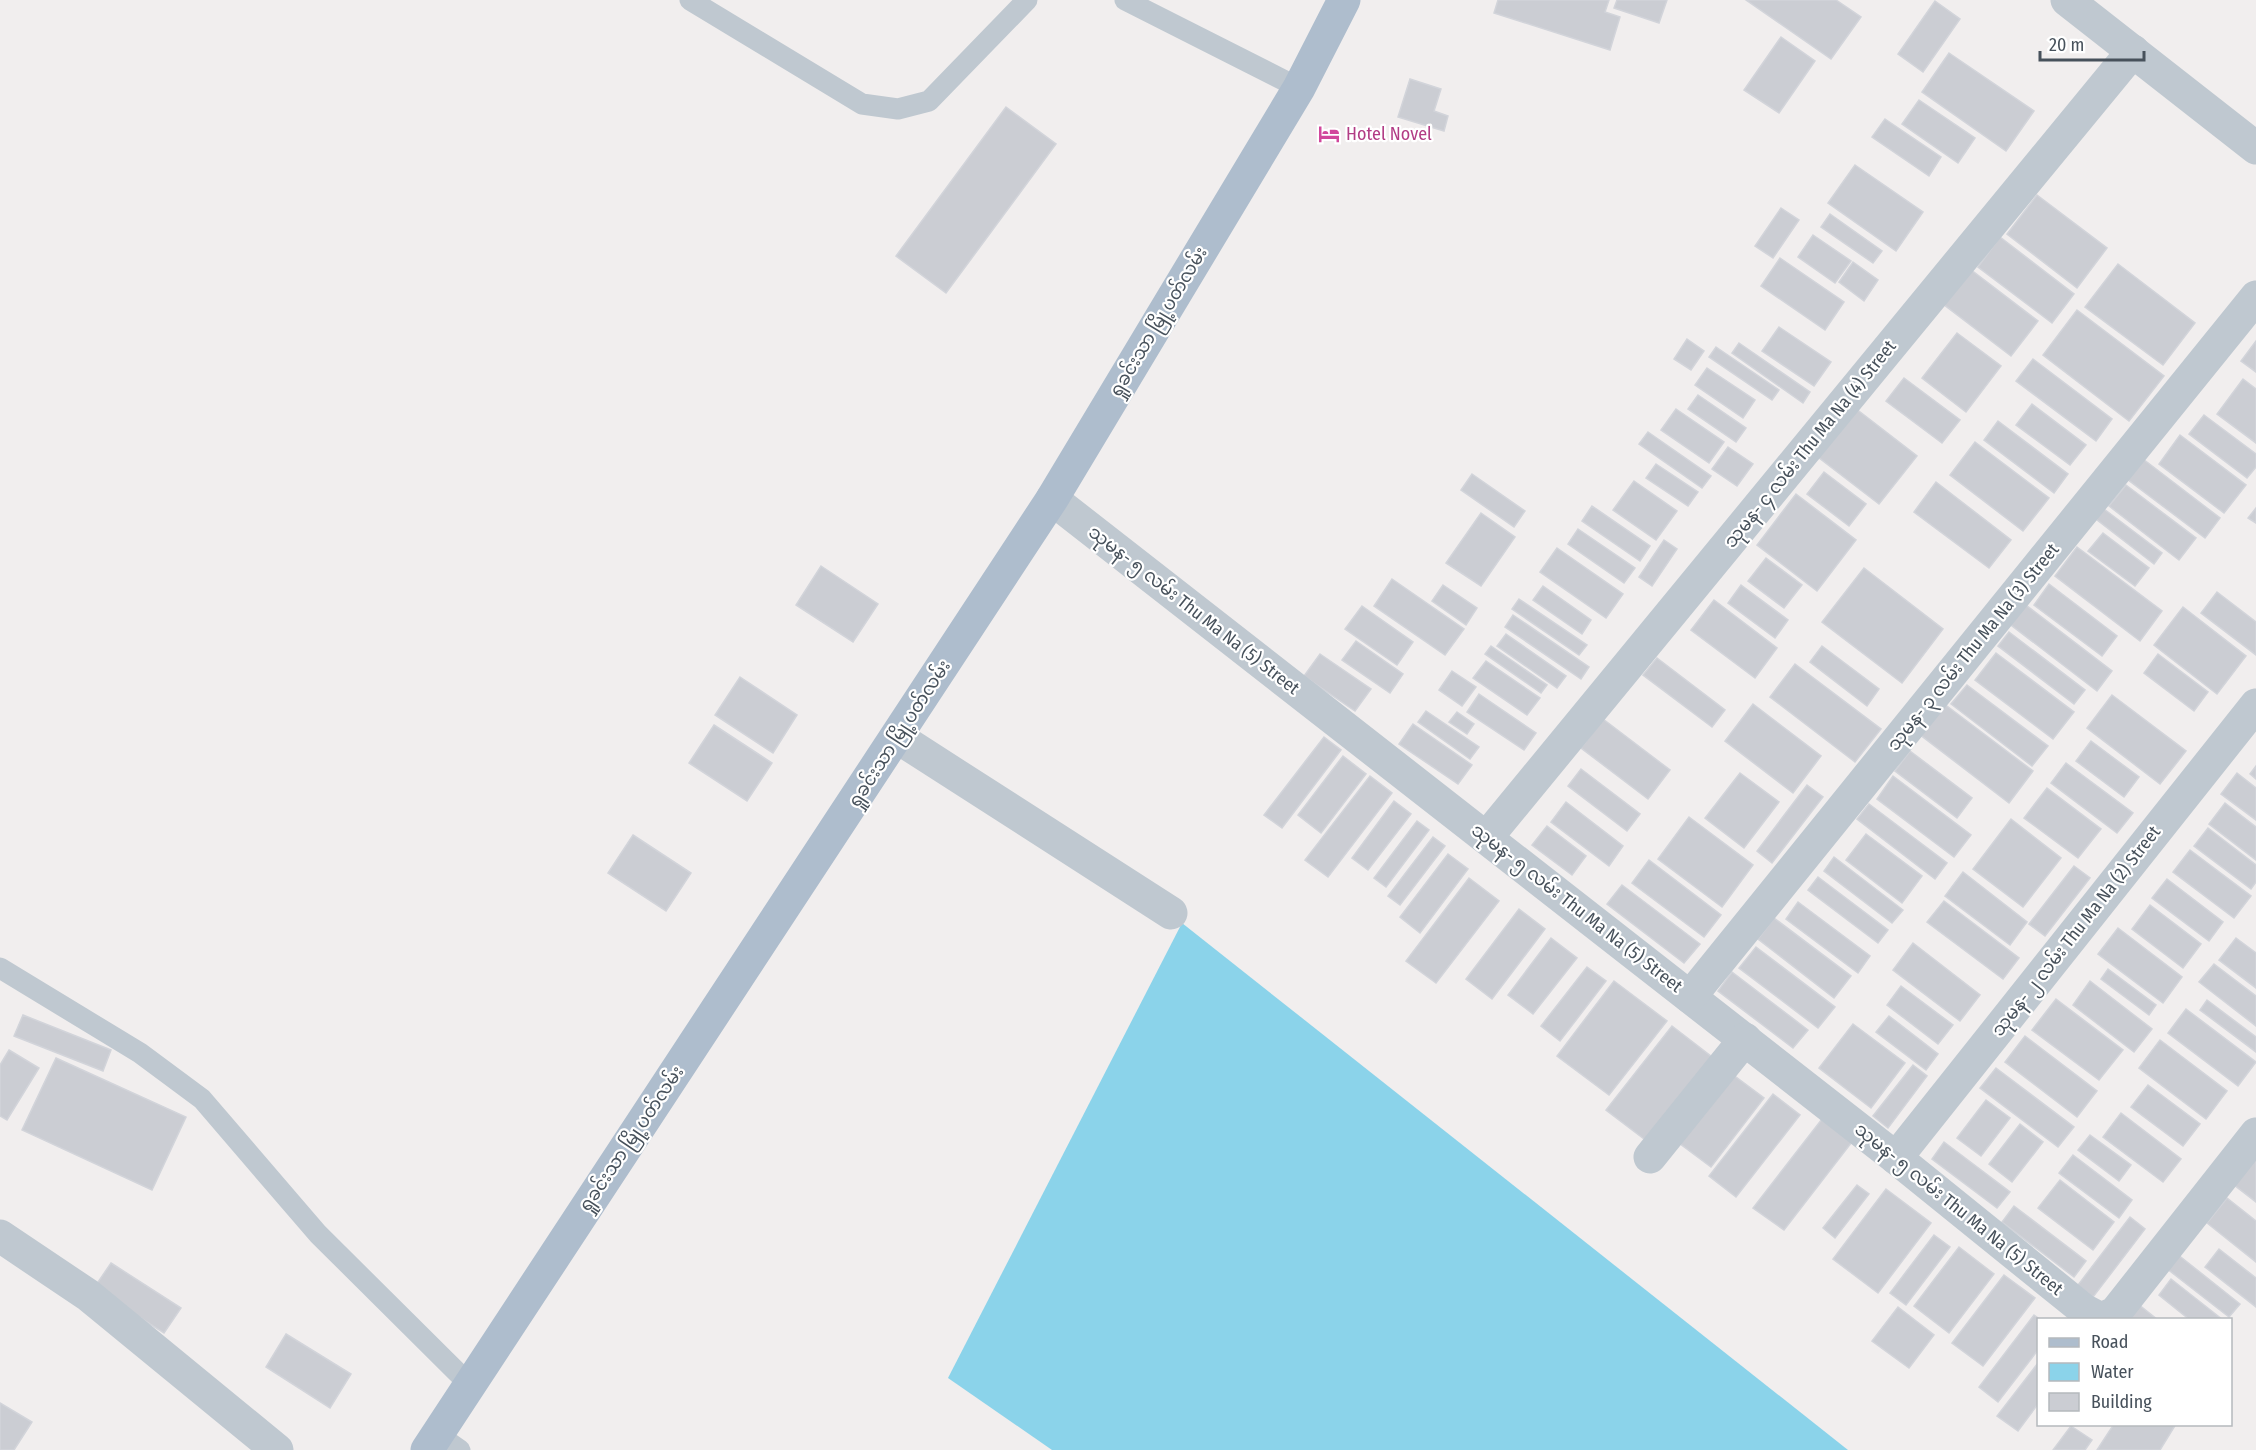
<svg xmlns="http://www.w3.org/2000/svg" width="2256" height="1450" font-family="'Fira Sans Condensed','Noto Sans Myanmar',sans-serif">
<rect width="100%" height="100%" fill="#f1eeee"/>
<path fill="#8bd3ea" d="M1182,923l666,527h-796l-104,-72z"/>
<g fill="#cbcdd3" stroke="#d2d4da" stroke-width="1.5">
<path d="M1498,0h111l-4,12 15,5 -10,33 -116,-37z"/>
<path d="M1617,0h50l-8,23 -45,-15z"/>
<path d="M1746,0h90l25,17 -30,42z"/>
<path d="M1935,1l25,18 -37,53 -25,-18z"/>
<path d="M1781,37l34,24 -36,52 -35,-23z"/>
<path d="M1949,53l85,58 -28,40 -84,-59z"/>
<path d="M1410,79l31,10 -7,22 14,5 -4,15 -46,-14z"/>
<path d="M1919,100l56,38 -17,25 -56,-39z"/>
<path d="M1006,107l50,37 -110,149 -50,-37z"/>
<path d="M1885,119l56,38 -12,19 -57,-39z"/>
<path d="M1855,165l68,47 -27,39 -68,-48z"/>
<path d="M2037,195l70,53 -30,40 -70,-54z"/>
<path d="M1781,208l18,12 -26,38 -18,-12z"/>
<path d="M1830,214l52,37 -9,12 -52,-36z"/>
<path d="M1813,235l38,26 -16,22 -37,-26z"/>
<path d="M2000,237l74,57 -22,29 -74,-56z"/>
<path d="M1780,258l64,44 -19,28 -64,-44z"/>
<path d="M1853,262l25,18 -14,21 -25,-19z"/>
<path d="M2118,264l77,59 -32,42 -78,-58z"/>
<path d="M1970,269l68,52 -27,35 -68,-52z"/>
<path d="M2077,310l87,66 -35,45 -86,-66z"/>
<path d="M1779,327l52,35 -17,24 -52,-35z"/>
<path d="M1957,333l44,33 -35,46 -44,-34z"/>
<path d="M1687,339l17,12 -13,19 -17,-11z"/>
<path d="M2256,341v31l-15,-11z"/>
<path d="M1739,343l71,49 -7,11 -71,-50z"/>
<path d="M1716,347l63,43 -7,10 -63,-43z"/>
<path d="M2033,359l79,60 -16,22 -80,-60z"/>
<path d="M1707,368l48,32 -12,18 -48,-33z"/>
<path d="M1904,378l56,42 -18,23 -56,-42z"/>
<path d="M2243,379l13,10v54l-39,-29z"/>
<path d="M1698,395l48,33 -10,14 -48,-33z"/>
<path d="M2032,404l54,41 -16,20 -54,-40z"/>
<path d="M1855,408l62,48 -38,48 -61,-47z"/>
<path d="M1676,409l48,33 -15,21 -48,-33z"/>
<path d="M2204,415l52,39v13l-9,11 -58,-44z"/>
<path d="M1998,421l70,53 -14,19 -70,-53z"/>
<path d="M1648,432l63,44 -9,12 -63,-44z"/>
<path d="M2180,435l66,50 -22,28 -65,-49z"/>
<path d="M1975,442l74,56 -26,33 -73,-56z"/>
<path d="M1728,447l25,17 -16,22 -25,-17z"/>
<path d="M2143,459l77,59 -15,20 -78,-59z"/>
<path d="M1656,464l42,28 -10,14 -42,-28z"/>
<path d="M1824,472l42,32 -17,22 -42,-32z"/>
<path d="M1472,474l53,37 -11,16 -53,-37z"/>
<path d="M1634,481l43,30 -21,29 -43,-30z"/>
<path d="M1936,482l75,58 -22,28 -75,-56z"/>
<path d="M2126,485l70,53 -17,22 -70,-54z"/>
<path d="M1796,494l60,46 -39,51 -60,-46z"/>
<path d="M1592,506l58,40 -10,15 -58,-40z"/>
<path d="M2256,508v15l-8,-5z"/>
<path d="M2104,509l58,44 -8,11 -58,-45z"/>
<path d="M1481,513l34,24 -34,49 -35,-23z"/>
<path d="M1578,529l57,39 -11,15 -56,-39z"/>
<path d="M2103,533l46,35 -14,18 -47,-35z"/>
<path d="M1664,540l13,9 -25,37 -13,-9z"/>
<path d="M2077,547l85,64 -22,30 -85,-65z"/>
<path d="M1557,548l66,46 -17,24 -66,-46z"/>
<path d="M1766,558l36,27 -18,23 -36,-27z"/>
<path d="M821,566l57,38 -25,38 -57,-37z"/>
<path d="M1864,568l79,61 -41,54 -80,-61z"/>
<path d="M1392,579l72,50 -19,26 -71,-49z"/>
<path d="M2049,584l68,52 -15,20 -68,-51z"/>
<path d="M1443,585l34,23 -11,17 -34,-24z"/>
<path d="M1741,585l47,35 -13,18 -47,-35z"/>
<path d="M1543,586l48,34 -9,14 -49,-34z"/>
<path d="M2217,592l39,30v33l-55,-42z"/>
<path d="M1519,599l68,46 -8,10 -67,-46z"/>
<path d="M1714,600l63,48 -22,30 -64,-48z"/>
<path d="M2022,602l90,69 -15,20 -90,-69z"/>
<path d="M1362,606l51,36 -16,23 -52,-36z"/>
<path d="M2183,607l63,49 -29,38 -63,-49z"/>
<path d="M1513,615l76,52 -8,12 -76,-52z"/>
<path d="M2009,632l76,58 -11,14 -76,-58z"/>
<path d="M1506,634l60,42 -9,12 -60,-42z"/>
<path d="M1356,641l47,33 -13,19 -48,-33z"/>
<path d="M1491,646l56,39 -6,8 -56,-39z"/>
<path d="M1822,646l57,43 -12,17 -57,-44z"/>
<path d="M1996,653l78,59 -21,27 -78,-59z"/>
<path d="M1320,654l51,35 -16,22 -51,-35z"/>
<path d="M2158,654l50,38 -14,19 -50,-38z"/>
<path d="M1657,658l68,52 -13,17 -69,-52z"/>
<path d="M1486,661l54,37 -13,17 -54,-37z"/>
<path d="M1795,664l86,65 -26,33 -85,-65z"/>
<path d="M1452,671l24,16 -14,19 -23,-16z"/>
<path d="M740,677l57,38 -24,38 -58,-38z"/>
<path d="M1967,685l81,61 -16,20 -81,-62z"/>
<path d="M1479,694l57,39 -12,17 -57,-38z"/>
<path d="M2112,695l74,56 -26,33 -73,-56z"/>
<path d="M1943,703l90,68 -24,32 -90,-69z"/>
<path d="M1753,704l68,52 -28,37 -68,-52z"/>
<path d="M1426,711l53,36 -9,12 -52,-37z"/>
<path d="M1457,712l17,12 -7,10 -18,-12z"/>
<path d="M1603,719l67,51 -22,29 -67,-51z"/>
<path d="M1413,724l59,41 -14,19 -59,-40z"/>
<path d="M714,725l58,38 -25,38 -58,-38z"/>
<path d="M1324,737l17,13 -59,78 -18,-13z"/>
<path d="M2091,741l48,36 -15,20 -48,-36z"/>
<path d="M1910,751l62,47 -15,20 -62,-47z"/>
<path d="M1343,756l23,18 -45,59 -23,-18z"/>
<path d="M2066,763l67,50 -16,20 -66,-50z"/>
<path d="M2256,766v13l-6,-5z"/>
<path d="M1581,769l59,45 -13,17 -59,-45z"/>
<path d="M1740,773l39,29 -35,46 -39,-30z"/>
<path d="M2237,773l19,15v32l-35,-26z"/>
<path d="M1370,776l22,17 -64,84 -23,-17z"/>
<path d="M1893,776l78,59 -17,22 -77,-58z"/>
<path d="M1807,785l16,12 -51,66 -15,-12z"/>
<path d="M2047,788l54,41 -23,29 -54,-40z"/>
<path d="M1394,801l17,13 -43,56 -16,-12z"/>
<path d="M1566,802l57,44 -14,20 -58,-44z"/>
<path d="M2225,803l31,24v33l-47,-36z"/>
<path d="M1869,804l78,59 -12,16 -78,-60z"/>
<path d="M1689,817l64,48 -31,42 -64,-48z"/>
<path d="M2011,819l50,39 -38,49 -50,-38z"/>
<path d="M1417,821l12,9 -43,57 -12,-9z"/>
<path d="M1547,826l39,30 -14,19 -40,-30z"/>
<path d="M2208,828l48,37v17l-5,7 -57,-43z"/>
<path d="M1866,834l56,42 -20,27 -56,-43z"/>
<path d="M633,835l58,38 -25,38 -58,-38z"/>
<path d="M1433,837l12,9 -45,59 -12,-9z"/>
<path d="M2190,850l61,46 -17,22 -61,-46z"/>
<path d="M1448,854l20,15 -48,64 -20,-16z"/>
<path d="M1834,857l69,53 -11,13 -68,-52z"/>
<path d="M1649,860l72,55 -17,22 -72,-54z"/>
<path d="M2074,866l16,12 -45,58 -16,-12z"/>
<path d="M1963,872l64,50 -17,23 -65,-49z"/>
<path d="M1818,877l70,53 -10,13 -70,-53z"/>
<path d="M1469,878l30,23 -63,82 -30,-22z"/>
<path d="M2167,879l56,43 -14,19 -57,-43z"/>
<path d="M1622,885l78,59 -16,19 -77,-59z"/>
<path d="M1944,901l75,57 -16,21 -76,-57z"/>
<path d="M1798,902l72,54 -12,17 -72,-54z"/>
<path d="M2150,905l51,39 -18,24 -51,-39z"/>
<path d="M1519,909l26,20 -53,70 -26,-20z"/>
<path d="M1774,918l77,58 -17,22 -76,-59z"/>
<path d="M2118,928l64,49 -19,26 -65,-49z"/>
<path d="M1551,938l26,20 -44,56 -25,-19z"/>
<path d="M2236,938l20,15v35l-37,-28z"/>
<path d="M1913,943l67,52 -20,26 -67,-51z"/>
<path d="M1756,947l79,60 -17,21 -79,-60z"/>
<path d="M2214,964l42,32v30l-57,-44z"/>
<path d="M1587,967l19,14 -46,60 -19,-15z"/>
<path d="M2108,969l48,36 -7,10 -48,-36z"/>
<path d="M1732,972l76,58 -15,18 -75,-57z"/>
<path d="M1614,981l53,40 -58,74 -52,-39z"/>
<path d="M2090,981l62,48 -18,23 -61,-47z"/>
<path d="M1901,986l52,39 -15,19 -51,-39z"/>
<path d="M2056,999l67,51 -24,30 -67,-50z"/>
<path d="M2207,1000l49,37v15l-56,-42z"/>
<path d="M2186,1009l70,53 -18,24 -70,-53z"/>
<path d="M23,1015l88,35 -8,21 -89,-35z"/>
<path d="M1889,1016l49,38 -12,16 -50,-38z"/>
<path d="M1853,1024l52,39 -34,45 -52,-40z"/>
<path d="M1672,1026l40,31 -64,85 -42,-32z"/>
<path d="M2025,1036l72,55 -20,26 -72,-55z"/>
<path d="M2160,1040l67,51 -21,28 -67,-51z"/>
<path d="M9,1050l30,18 -32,52 -7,-4v-51z"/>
<path d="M56,1058l130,59 -34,73 -130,-60z"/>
<path d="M1913,1065l14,11 -39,52 -15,-12z"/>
<path d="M1996,1068l78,59 -16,20 -78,-59z"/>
<path d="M1728,1071l36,27 -53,69 -36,-27z"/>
<path d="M2148,1085l52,39 -17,22 -52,-39z"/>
<path d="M1773,1094l27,21 -64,82 -27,-21z"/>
<path d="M1986,1100l24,18 -29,38 -24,-18z"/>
<path d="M2121,1113l60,46 -18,23 -60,-45z"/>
<path d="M1822,1119l30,23 -68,88 -31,-22z"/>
<path d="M2020,1124l23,18 -31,40 -23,-18z"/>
<path d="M2090,1135l41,30 -12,16 -41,-31z"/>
<path d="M1944,1142l66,50 -13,16 -65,-49z"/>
<path d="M2256,1147v55l-27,-21z"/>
<path d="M2073,1155l59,45 -13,18 -60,-45z"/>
<path d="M2060,1180l54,42 -21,28 -55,-42z"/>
<path d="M1857,1185l12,9 -34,44 -12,-10z"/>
<path d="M1886,1189l45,34 -53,70 -45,-34z"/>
<path d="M2227,1198l29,23v41l-49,-39z"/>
<path d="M2014,1206l72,55 -12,16 -72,-55z"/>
<path d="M2130,1217l15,12 -52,68 -15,-12z"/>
<path d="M1934,1235l16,12 -44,58 -16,-12z"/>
<path d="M1959,1247l35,27 -45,59 -35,-27z"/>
<path d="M2219,1249l37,29v29l-51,-40z"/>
<path d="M2177,1254l63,50 -11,13 -63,-49z"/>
<path d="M111,1263l70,45 -17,25 -70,-45z"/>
<path d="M2004,1275l31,23 -52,68 -31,-23z"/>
<path d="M2171,1279l52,41h-33l-31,-25z"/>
<path d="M2138,1304l20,16h-32z"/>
<path d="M1898,1307l36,28 -25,33 -37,-27z"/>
<path d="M2034,1315l7,5h-3v30l-40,52 -19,-15z"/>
<path d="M286,1334l65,40 -21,34 -64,-41z"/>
<path d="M2038,1363v41l-20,27 -21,-15z"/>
<path d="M0,1403l32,19 -18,28h-14z"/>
<path d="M2114,1424h62l-16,26h-63z"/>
<path d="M2071,1426l21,14 -7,10h-32z"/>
</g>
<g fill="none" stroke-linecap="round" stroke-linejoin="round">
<g stroke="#bfc8d0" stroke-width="21">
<path d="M690,0l172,104 36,5 31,-8 98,-101"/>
<path d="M1125,0l174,88"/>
<path d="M0,968l140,85 62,46 116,135 153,152"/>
<path d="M437,1434l23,16"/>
</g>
<g stroke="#bfc8d0" stroke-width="33">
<path d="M1052,499l844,659 188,152 17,9 14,-6 141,-179"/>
<path d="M897,737l274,176"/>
<path d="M1487,837l646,-786"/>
<path d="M1690,997l566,-700"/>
<path d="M1650,1157l95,-118"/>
<path d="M1896,1158l360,-453"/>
<path d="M0,1236l88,59 189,155"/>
</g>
<path stroke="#bfc8d0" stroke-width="33" d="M2067,0l189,148"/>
<path stroke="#aebdcd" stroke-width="33" d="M427,1450l625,-951 247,-411 45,-88"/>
</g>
<defs>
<symbol id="hotel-bare" viewBox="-9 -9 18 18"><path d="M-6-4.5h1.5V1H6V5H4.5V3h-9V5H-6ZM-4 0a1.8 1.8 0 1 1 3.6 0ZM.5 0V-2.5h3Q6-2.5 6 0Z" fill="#d1479c" stroke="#fff" stroke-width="2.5" paint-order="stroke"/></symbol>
</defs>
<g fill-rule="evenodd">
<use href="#hotel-bare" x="1314" y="119" width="30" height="30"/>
</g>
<g text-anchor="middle" stroke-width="4.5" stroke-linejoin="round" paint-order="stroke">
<g font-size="18" fill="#b23c85" stroke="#fff" text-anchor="start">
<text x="1346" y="140">Hotel Novel</text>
</g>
<g font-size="18" fill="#47515b" stroke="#fff">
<text transform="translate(1158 322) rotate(-59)" y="6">ရှုခင်းသာ မြို့ပတ်လမ်း</text>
<text transform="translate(1810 444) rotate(-51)" y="6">သုမန- ၄ လမ်း Thu Ma Na (4) Street</text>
<text transform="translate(1194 610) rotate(38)" y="6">သုမန- ၅ လမ်း Thu Ma Na (5) Street</text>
<text transform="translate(1973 647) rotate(-51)" y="6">သုမန- ၃ လမ်း Thu Ma Na (3) Street</text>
<text transform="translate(899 734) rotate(-57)" y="6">ရှုခင်းသာ မြို့ပတ်လမ်း</text>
<text transform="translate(1577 908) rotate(38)" y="6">သုမန- ၅ လမ်း Thu Ma Na (5) Street</text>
<text transform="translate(2076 931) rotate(-52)" y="6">သုမန- ၂ လမ်း Thu Ma Na (2) Street</text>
<text transform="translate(631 1139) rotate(-56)" y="6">ရှုခင်းသာ မြို့ပတ်လမ်း</text>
<text transform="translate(1959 1209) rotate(39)" y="6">သုမန- ၅ လမ်း Thu Ma Na (5) Street</text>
</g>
</g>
<rect x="2037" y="1318" width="195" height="108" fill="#ffffff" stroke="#b5b9bd" stroke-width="1.5"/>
<rect x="2049" y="1338" width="30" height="9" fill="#aebdcd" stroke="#b5b9bd" stroke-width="1.5"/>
<text x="2091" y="1348" font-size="18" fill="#47515b">Road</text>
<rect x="2049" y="1363" width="30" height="18" fill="#8bd3ea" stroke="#b5b9bd" stroke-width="1.5"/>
<text x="2091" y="1378" font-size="18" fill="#47515b">Water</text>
<rect x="2049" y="1393" width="30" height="18" fill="#cbcdd3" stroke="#b5b9bd" stroke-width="1.5"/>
<text x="2091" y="1408" font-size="18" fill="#47515b">Building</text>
<path d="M2040 51v9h104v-9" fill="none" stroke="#47515b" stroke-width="3"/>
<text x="2049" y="51" font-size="18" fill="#47515b" stroke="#ffffff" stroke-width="4.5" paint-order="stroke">20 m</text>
</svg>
